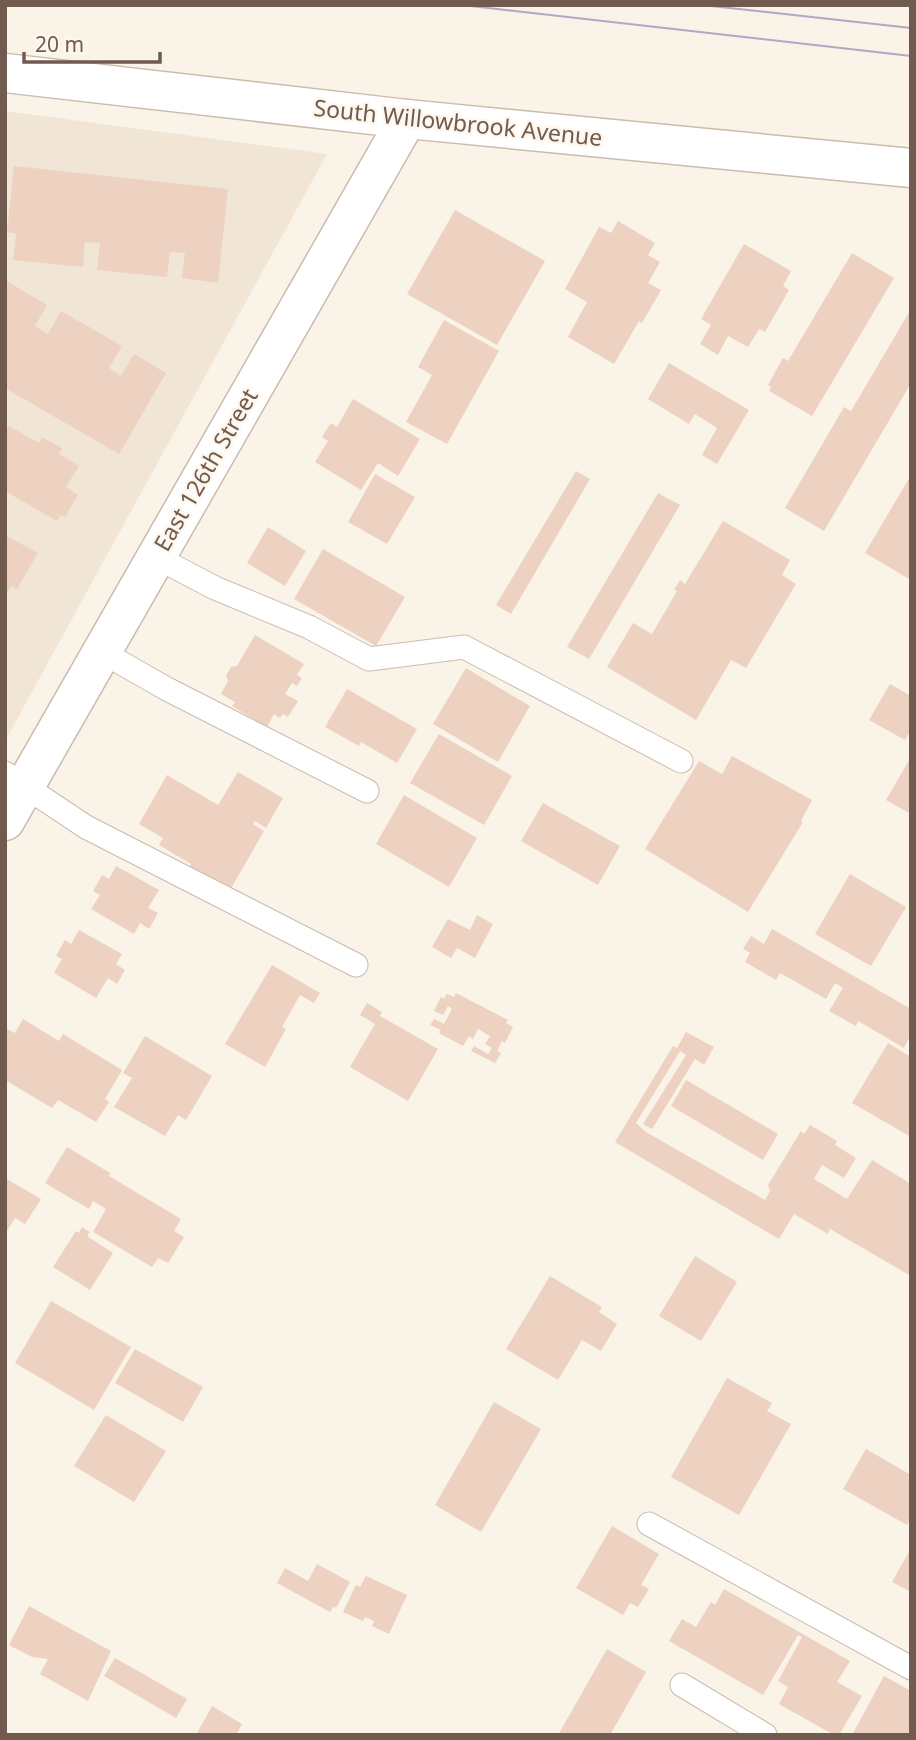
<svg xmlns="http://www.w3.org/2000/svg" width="916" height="1740" font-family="'Noto Sans',sans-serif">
<rect width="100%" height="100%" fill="#faf3e7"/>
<path fill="#f1e5d6" d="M5,111l322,43 -322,587z"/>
<g fill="#edd2c1">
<path d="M14,166l214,23 -10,94 -36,-5 3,-25 -15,-1 -3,25 -70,-7 3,-27 -15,-1 -2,25 -70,-7 3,-26 -9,-2z"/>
<path d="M455,210l90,51 -48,84 -90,-51z"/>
<path d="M618,221l37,22 -7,12 12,7 -12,21 13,7 -19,33 -3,-2 -25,43 -46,-27 19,-35 -22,-13 34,-62 12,6z"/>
<path d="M744,244l47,27 -8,15 6,4 -24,42 -6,-3 -11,18 -20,-11 -10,19 -18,-11 11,-19 -10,-6z"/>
<path d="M852,253l42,25 -82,138 -43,-25 2,-4 -3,-2 15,-27 5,3z"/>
<path d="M5,280l42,25 -12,21 13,8 13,-23 61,35 -13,22 12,8 13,-22 32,19 -47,81 -114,-66z"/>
<path d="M911,309v74l-87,148 -39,-23 59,-101 7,4z"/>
<path d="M444,320l55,31 -52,93 -41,-22 26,-47 -14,-8z"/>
<path d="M669,363l80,47 -32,54 -15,-9 15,-27 -22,-14 -6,10 -41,-25z"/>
<path d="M353,399l67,40 -22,37 -20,-13 -17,27 -46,-28 13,-21 -6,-4 9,-14 6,4z"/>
<path d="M9,426l30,17 3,-6 20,11 -3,6 20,12 -13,21 12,8 -13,22 -4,-2 -4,6 -52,-30v-62l1,1z"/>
<path d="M576,471l14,8 -79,135 -15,-9z"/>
<path d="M375,474l40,23 -28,47 -39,-22z"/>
<path d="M911,475v105l-46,-27z"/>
<path d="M658,493l22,12 -91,154 -22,-12z"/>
<path d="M723,521l67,39 -8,15 14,9 -50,84 -15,-8 -35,60 -89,-53 26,-44 19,11 25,-43 -3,-1 6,-10 5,4z"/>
<path d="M268,527l38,24 -21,35 -38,-23z"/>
<path d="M5,535l33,18 -21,36 -6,-3 -6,10z"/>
<path d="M323,549l82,48 -29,49 -82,-47z"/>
<path d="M255,635l49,29 -7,11 5,3 -5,8 -5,-3 -7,11 13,7 -10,16 -5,-3 -3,4 -6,-4 -7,13 -35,-21 3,-4 -14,-8 7,-13 -2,-5 5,-9 6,-1z"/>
<path d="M466,668l64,38 -32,56 -65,-38z"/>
<path d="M890,684l21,12v34l-6,10 -36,-20z"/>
<path d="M347,689l70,40 -20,34 -36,-21 -2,4 -34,-19z"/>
<path d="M439,734l73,42 -28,49 -74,-42z"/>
<path d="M732,756l80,44 -11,21 2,1 -55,90 -103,-63 54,-88 23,13z"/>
<path d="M911,757v57l-25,-14z"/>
<path d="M238,772l45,26 -17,30 -11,-7 -2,3 11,7 -38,66 -40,-23 5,-10 -32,-19 4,-7 -24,-14 28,-49 51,30z"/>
<path d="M404,795l73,43 -28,49 -73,-43z"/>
<path d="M543,803l77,43 -22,39 -77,-44z"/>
<path d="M116,866l43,24 -11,18 10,5 -9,16 -9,-6 -6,11 -43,-25 9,-14 -7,-4 9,-16 7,4z"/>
<path d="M850,874l56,33 -35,59 -56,-32z"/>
<path d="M477,915l16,9 -18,34 -18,-10 -6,10 -19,-11 16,-28 22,11z"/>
<path d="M772,929l139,80v25l-7,14 -46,-27 -2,5 -27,-15 14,-23 -8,-5 -9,16 -46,-26 -4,7 -31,-18 5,-9 -7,-4 8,-13 13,8z"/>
<path d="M79,930l43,24 -6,10 9,6 -8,14 -9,-6 -12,20 -42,-25 8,-14 -6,-3 9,-16 6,4z"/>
<path d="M272,965l48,28 -6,10 -14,-8 -18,32 4,2 -21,38 -40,-23z"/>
<path d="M456,993l52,27 -2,3 7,4 -8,16 -3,-2 -5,10 4,2 -6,10 -24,-12 3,-5 14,8 4,-6 -7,-4 5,-8 -12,-7 -5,10 -4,-3 -6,10 -24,-13 2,-3 -11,-5 4,-6 10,5 8,-15 -4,-3 -5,9 -9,-4 7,-14 3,2 3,-5 7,3z"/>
<path d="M367,1003l15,9 -2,4 58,33 -30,52 -58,-34 25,-43 -15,-9z"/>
<path d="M23,1019l36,22 4,-7 59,36 -17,29 4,3 -13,20 -38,-22 -6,8 -47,-28v-52l10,5z"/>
<path d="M686,1032l28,15 -10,18 -9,-6 -43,70 -9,-5 43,-69 -6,-4 -44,72 10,9 119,68 5,-9 -2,-6 33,-54 3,3 6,-9 27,16 -2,4 21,13 -12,20 -22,-13 -8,14 33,20 25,-39 39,24v41l-2,3 2,1v47l-81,-47 -2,5 -34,-20 -15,25 -164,-97 58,-96 4,2z"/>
<path d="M145,1036l67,40 -26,44 -8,-5 -13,21 -51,-29 18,-29 -9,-5z"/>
<path d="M888,1043l23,14v80l-59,-34z"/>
<path d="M686,1080l92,54 -15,26 -92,-54z"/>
<path d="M67,1147l43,26 -1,3 72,43 -7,12 10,6 -16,26 -10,-5 -6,9 -59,-35 13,-23 -13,-8 -4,8 -44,-26z"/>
<path d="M5,1178l36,21 -16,25 -10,-6 -10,16z"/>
<path d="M82,1227l8,5 -3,4 26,17 -23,37 -37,-23 23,-36 3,2z"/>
<path d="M695,1256l42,26 -36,59 -42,-25z"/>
<path d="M550,1276l52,31 -3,5 18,12 -16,27 -19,-11 -24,40 -52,-31z"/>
<path d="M51,1301l80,46 -37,63 -79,-47z"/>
<path d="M135,1349l68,38 -20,35 -68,-39z"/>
<path d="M727,1378l45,25 -5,8 24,13 -52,91 -68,-38z"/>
<path d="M494,1402l47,27 -60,103 -46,-27z"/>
<path d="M106,1415l60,36 -32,51 -60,-36z"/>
<path d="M866,1449l45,26v44l-4,6 -64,-36z"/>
<path d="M612,1526l47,28 -18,31 8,4 -11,18 -8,-4 -7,12 -47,-27z"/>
<path d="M911,1548v44l-19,-10z"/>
<path d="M317,1564l33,18 -14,26 -2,-2 -4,6 -53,-29 8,-15 23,13z"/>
<path d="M366,1576l41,19 -18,39 -17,-8 2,-5 -9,-4 -2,4 -20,-9 13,-27 4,2z"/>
<path d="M724,1589l126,72 -13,21 25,14 -23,39h-5l-55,-31 9,-17 -10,-6 24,-44 -4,-2 -35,60 -94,-54 13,-22 14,8 15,-25 4,3z"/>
<path d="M29,1606l82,45 -23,50 -48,-27 8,-15 -16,-2 -23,-12z"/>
<path d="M607,1649l39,23 -36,63h-52z"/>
<path d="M115,1658l72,41 -11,19 -72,-42z"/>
<path d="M884,1676l27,15v44h-59z"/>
<path d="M212,1706l30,18 -6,11h-40z"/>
</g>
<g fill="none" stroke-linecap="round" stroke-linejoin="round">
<defs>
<g id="lane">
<path d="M156,557l59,31 94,39 60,32 95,-12 217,114"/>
<path d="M102,652l65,37 200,102"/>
<path d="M5,773l81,54 270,138"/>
<path d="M649,1524l262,144"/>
<path d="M682,1685l83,50"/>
</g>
<g id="street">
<path d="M5,73l402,46 504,49"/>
<path d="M5,821l402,-702"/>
</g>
</defs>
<use href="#lane" stroke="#cbbbae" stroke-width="25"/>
<use href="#street" stroke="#cbbbae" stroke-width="41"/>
<use href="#lane" stroke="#fff" stroke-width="23"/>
<use href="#street" stroke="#fff" stroke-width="38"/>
<g stroke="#b5a6c3" stroke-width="2">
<path d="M462,5l449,51"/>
<path d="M702,5l209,23"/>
</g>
</g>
<g text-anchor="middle" stroke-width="5" stroke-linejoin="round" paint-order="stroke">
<g font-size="23" fill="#715a4e" stroke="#fdf7ed">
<text transform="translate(458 123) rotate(6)" y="8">South Willowbrook Avenue</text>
<text transform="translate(206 470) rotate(-60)" y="8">East 126th Street</text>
</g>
</g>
<rect width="916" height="1740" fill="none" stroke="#715a4e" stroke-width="14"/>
<path d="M24 52v10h136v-10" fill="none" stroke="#715a4e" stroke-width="3.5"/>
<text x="35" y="52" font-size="21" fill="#715a4e" stroke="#fdf7ed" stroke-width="5" paint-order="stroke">20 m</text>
</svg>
